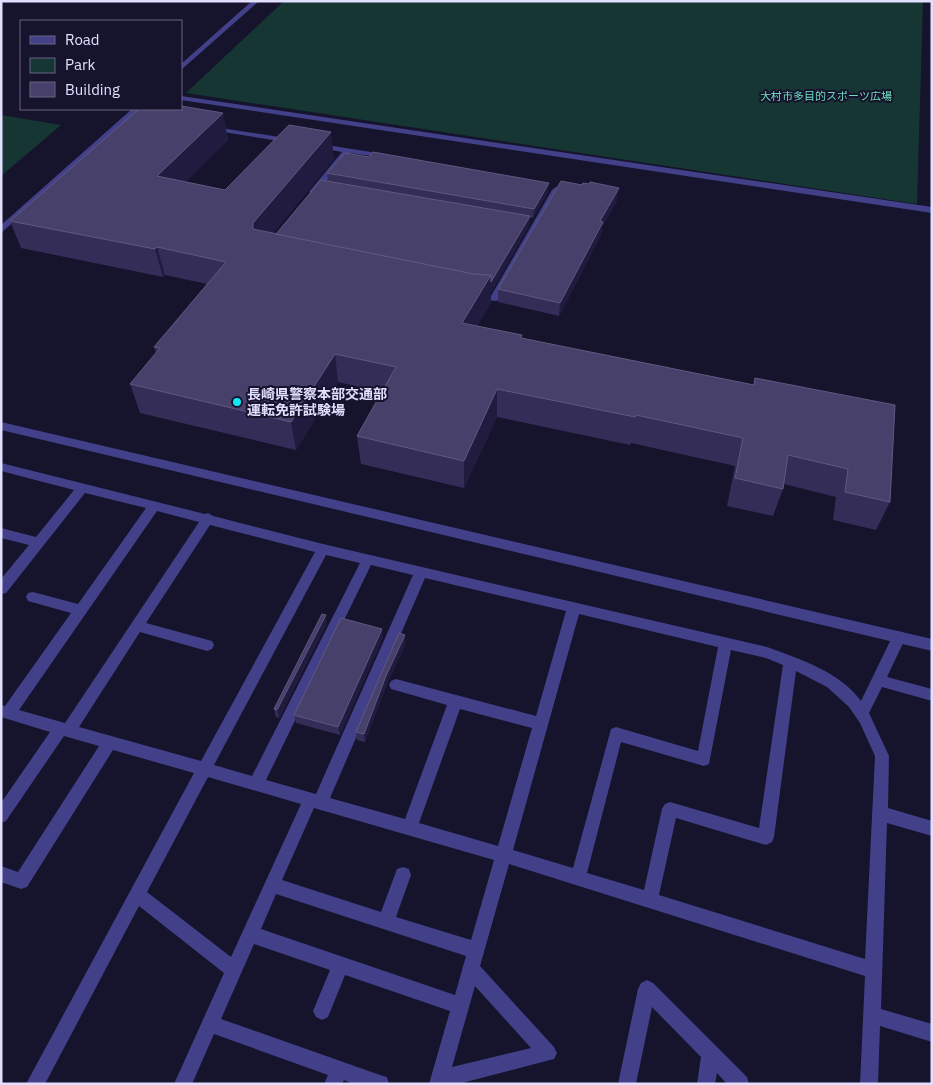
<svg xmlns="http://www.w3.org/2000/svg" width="933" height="1085" font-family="'IBM Plex Sans','Noto Sans JP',sans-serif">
<rect width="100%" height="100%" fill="#16132c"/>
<g fill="#163634">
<path d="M284,1h639l-6,203 -731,-111z"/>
<path d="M1,115l60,10 -60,51z"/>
</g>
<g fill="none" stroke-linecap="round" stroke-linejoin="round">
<g fill="#414089" fill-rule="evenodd">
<path d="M1,463l204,51 3,-1 5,3 110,28 444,103c33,12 73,25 94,54l33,-68 5,-2 5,2 2,4 -19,40 45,12v12l-50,-14 -13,26 20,43 -1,52 44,13v15l-45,-13 -6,186 51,15v18l-52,-16 -2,58h-18l5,-108 -356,-112 -29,102 74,81 3,6 -3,6 -96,25h-29l21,-73 -105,-36 -17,42 -6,3 -6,-3 -3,-6 17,-41 -76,-26 -33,75 159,56 7,2 2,7h-36l-9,-4 -2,4h-18l4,-9 -114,-41 -22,50h-18l50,-111 -85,-67 -94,178h-19l168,-311 -81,-23 -86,137 -6,2 -20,-7v-16l17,6 81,-126 -35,-10 -58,85 -5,2v-20l49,-71 -49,-15v-12l4,1 66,-93 -43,-12 -2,-4 2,-4 5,-1 45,12 68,-96 -61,-15 -79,100 -5,1v-15l28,-34 -28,-7v-10l35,9 38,-47 -73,-19zM157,511l42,11 -134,201 -46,-13zM210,525l105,27 -114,209 -122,-34 61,-95 67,19 5,-2 2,-4 -2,-4 -66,-18zM326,555l34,8 -108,213 -38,-11zM371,565l42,10 -97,219 -50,-14zM425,578l141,33 -30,105 -140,-37 -5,2 -2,4 2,4 56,16 -42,114 -75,-21zM579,614l139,33 -20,104 -82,-24 -5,2 -38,139 -60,-18zM731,650l35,8 17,7 -24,163 -89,-26 -5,2 -3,5 -18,81 -57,-17 34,-131 83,24 5,-2zM796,671l31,16 22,20 11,16 15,33 -10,203 -206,-64 17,-77 90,27 6,-3 2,-5zM460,709l72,19 -34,118 -79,-23zM208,777l93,27 -70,153 -84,-65zM314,808l180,52 -23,80 -75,-23 15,-42 -2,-6 -6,-2 -6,2 -16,43 -99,-32zM276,894l190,62 -11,39 -194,-66zM475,986l56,62 -79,19z"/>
<path d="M647,980l6,3 94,94 2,7h-22l-10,-11 -2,11h-18l4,-27 -49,-50 -16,77h-18l20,-95 3,-6z"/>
</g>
<g fill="#414089" fill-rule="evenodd">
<path d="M181,96l751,111v6l-751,-113z"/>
<path d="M208,126l84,13 4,2 -4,2 -81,-13 -4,-2z"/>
<path d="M314,143l57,9 4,2 -4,2 -21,-3 -34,41 -3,1 -4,-3 33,-40 -28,-5z"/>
<path d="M556,187l4,3 -63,111 -26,-2 -2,-2 5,-3 17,2 61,-106z"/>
</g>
<g fill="#414089" fill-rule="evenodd">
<path d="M252,1h7l-78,69v-6z"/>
<path d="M132,109h8l-139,124v-8z"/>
<path d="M1,422l931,217v12l-931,-221z"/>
</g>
</g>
<g fill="#342d58">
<path d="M223,113l5,27 -43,42 40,8 109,-31 -61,74 3,1 52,-53 -1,-8 221,19 -15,26 -3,-1 -1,9 -38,67v10l-14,23 45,9v3l231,47 2,-7 135,124 -14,28 -43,-10 3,-23 -52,-13 -1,5 -10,27 -46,-10 8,-40 -104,-23 -1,2 -133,-28 -33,71 -103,-24 -4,-28 25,-44 -44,-10 -42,68 -156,-37 -10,-29 26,-31 -2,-6 53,-63 -42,-9 -2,2 -142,-29 -11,-27z"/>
<path d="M617,201l-15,26 -1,8 -42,81 -61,-14v-13z"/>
<path d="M327,623l-48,95 -3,-1 -2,-8z"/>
<path d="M383,637l-43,98 -44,-12 -2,-8z"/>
<path d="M406,643l-19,41 -22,58 -8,-2 -1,-8z"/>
</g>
<g fill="#201b3f">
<path d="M223,113l5,27 -64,64 -7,-28z"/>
<path d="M331,132l3,27 -75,92 -6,-22v-6z"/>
<path d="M549,183l-1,9 -15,26 1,-9z"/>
<path d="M619,188l-2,13 -15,26 -1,8 -42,81 1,-13 40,-82z"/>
<path d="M530,216l-1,10 -38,67v10l-29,49v-29l29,-48z"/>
<path d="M157,247l8,28 -2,2 -8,-28z"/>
<path d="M335,354l3,28 -42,68 -5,-28z"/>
<path d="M497,389v28l-33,71v-27z"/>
<path d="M326,615l1,8 -48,95 -2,-8z"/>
<path d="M382,629l1,8 -43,98 -2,-8z"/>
<path d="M405,635l1,8 -19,41 -22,58 -1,-8 22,-58z"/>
</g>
<g fill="#47406a" stroke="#5f5981">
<path d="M181,106l42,7 -66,63 68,14 64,-65 42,7 -78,91v6l221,45 17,1 -29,48 60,12 -1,3 233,47 1,-7 140,27 -5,97 -45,-10 3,-23 -60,-14 -5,34 -48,-11 8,-40 -107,-23 -1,2 -138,-28 -33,72 -107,-25 39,-69 -61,-13 -44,68 -161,-38 30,-36 -6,-1 72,-85 -69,-15 -2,2 -145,-28 129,-112h42z"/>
<path d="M373,152l176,31 -15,26 -207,-36 18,-20 24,4z"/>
<path d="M321,180l209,36 -39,66v-7l-17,-1 -198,-40z"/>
<path d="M561,181l21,4 1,-2 6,1 1,-2 29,6 -19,33 3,1 -43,81 -62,-14z"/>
<path d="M322,614l4,1 -49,95 -3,-1z"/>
<path d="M341,618l41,11 -44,98 -44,-12z"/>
<path d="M399,633l6,2 -19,41 -22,58 -8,-2z"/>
</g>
<circle fill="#14e6f5" stroke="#16132c" stroke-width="2" cx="237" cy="402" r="5"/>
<g text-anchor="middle" stroke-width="4" stroke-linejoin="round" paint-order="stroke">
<g font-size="11" fill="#6cddbd" stroke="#16132c">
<text x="826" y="100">大村市多目的スポーツ広場</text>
</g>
<g font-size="14" font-weight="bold" fill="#e2dffe" stroke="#16132c" text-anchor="start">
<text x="247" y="399">長崎県警察本部交通部<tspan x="247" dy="16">運転免許試験場</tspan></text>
</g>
</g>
<rect width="933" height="1085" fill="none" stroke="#e2dffe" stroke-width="5"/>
<rect x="20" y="20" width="162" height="90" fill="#16132c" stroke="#686580"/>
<rect x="30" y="36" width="25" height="8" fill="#414089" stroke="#686580"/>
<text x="65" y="45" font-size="15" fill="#e2dffe">Road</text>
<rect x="30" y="58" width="25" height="15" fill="#163634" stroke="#686580"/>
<text x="65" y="70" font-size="15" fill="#e2dffe">Park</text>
<rect x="30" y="82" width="25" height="15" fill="#47406a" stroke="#686580"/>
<text x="65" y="95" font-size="15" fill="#e2dffe">Building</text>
</svg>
